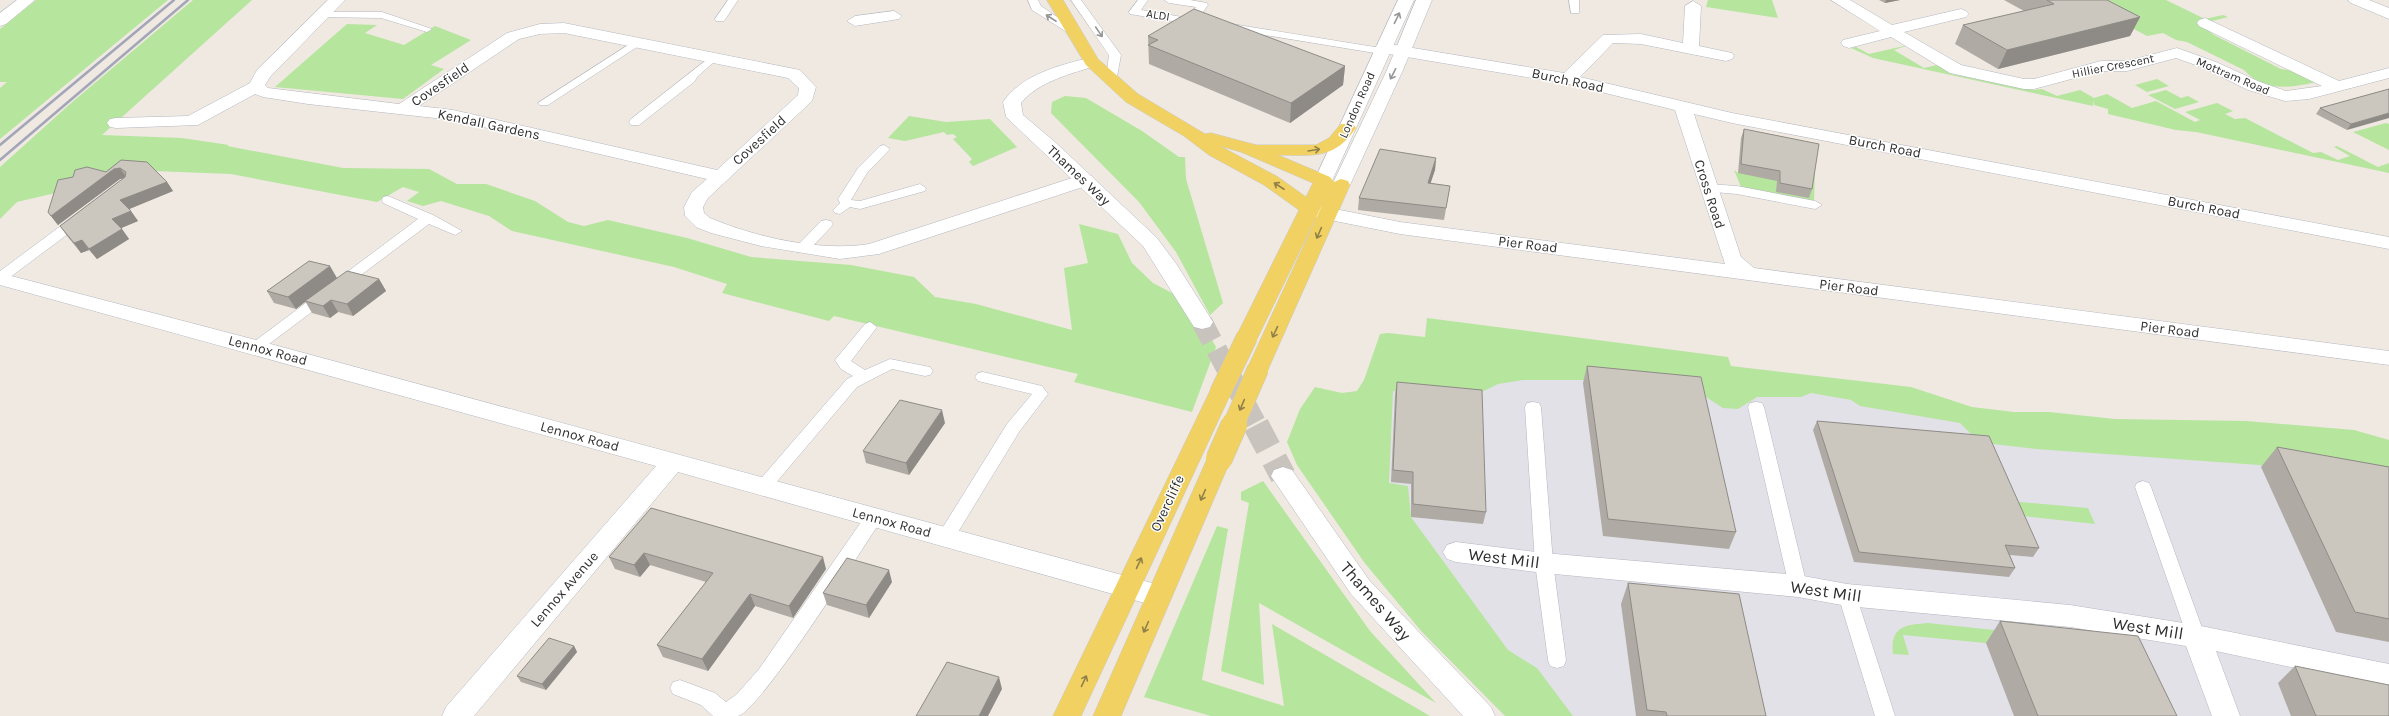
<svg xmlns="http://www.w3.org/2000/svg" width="2389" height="716" font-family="Karla,sans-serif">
<rect width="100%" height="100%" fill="#efe9e1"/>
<path fill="#e3e1e8" d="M1388,333l1001,136v247h-884l-83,-84 -58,-70z"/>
<g fill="#b6e59e">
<path d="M36,0h132l-168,139v-51l7,-6h-7v-53z"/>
<path d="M193,0h59l-150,135 80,3 47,7 -2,1 116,22 86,1 28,15h29l49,17 33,21 16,4 24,-6 79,18 64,19 100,8 63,12 21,20 41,7 96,26 -8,-62 24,-5 -9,-39 39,10 14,29 21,20 38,20 25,44 -24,65 -118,-30 4,-8 -244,-58 -5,5 -107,-28 5,-9 -53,-17 -162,-36 -23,-15 -48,-15 -18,5 -16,-5 12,-9 -16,-5 -26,15 -146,-28 -103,-4 -64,21 -47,11 -17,17v-52l70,-63z"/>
<path d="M1708,0h64l6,18 -72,-11z"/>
<path d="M2079,0h87l39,19 18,-4 5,2 -28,7 14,11 67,34 13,2 22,11c-25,6 -53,10 -72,-12l-57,-28 -11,-2 -13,-7 -16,3z"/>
<path d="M347,24l30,1 -12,8 39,12 31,-19 36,14 -40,25 13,4 -41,30 -128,-12z"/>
<path d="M1904,46h2l-12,4 30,18 13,-3 14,9 82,16 9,-1 15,7 23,-6 14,8 13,-4 25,14 24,-7 39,21 5,-2 -15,-8 32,-9 16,8 -8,3 10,5 10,-1 68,35 8,-1 17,8 12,-4 -16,-9 3,-1 41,21 11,-4v10l-193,-41 -20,-2 -68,-16v-5l-14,-4v-6l-1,7 -220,-48 -22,-10 5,-1 13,7z"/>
<path d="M2157,79l12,7 -22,6 -12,-7z"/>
<path d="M2166,90l15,8 7,-2 11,6 -24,7 -27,-14z"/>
<path d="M1065,96l21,2 56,33 37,26h6l1,22 37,124 -13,12 -34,-63 -37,-50 -88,-89 1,-11z"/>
<path d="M909,116l37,6 44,-3 27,28 -44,19 -4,-4 3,-3 -19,-20 4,-2 -4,-3 -6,1 -3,-3 -39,9 -17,-3z"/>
<path d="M2386,123l3,1v26l-36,-18z"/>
<path d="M1815,169l-1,33 -73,-15 -7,-17 4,3z"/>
<path d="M1427,318l301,39 3,9 180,21 61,20 42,5h35l66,7 131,2 108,9 35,10v47l-130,-22 -223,-16 -43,-5 -20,-8 -13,-13 -100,-17 -9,-6 -40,-7 -10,4h-44l-19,12 -15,-1 -28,-18 -113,-10h-59l-25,4 -30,15 -75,-8 -4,92 19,3 3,31 97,133 29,18 36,48h-68l-83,-84 -58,-70 -67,-97 -10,-23 13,-33 15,-22 27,6 15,-2 7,-11 16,-46 8,-1 37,4z"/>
<path d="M1263,481l107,150 66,72 -177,-100 5,82 -43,-14 28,-168 -8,-3v-8z"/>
<path d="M2008,501l80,7 7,16 -81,-9z"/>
<path d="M1217,526l11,3 -26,151 82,26 -12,-82 158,92h-219l-67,-19z"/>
<path d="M1928,623l123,13 16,15 -164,-16 6,20 -16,-1c-3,-28 12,-29 35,-31z"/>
</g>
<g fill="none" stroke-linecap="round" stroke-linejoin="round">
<path stroke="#c8c4bd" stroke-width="21" stroke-dasharray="21 10" stroke-linecap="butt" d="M1202,322l55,104"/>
<path stroke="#c8c4bd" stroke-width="26" stroke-dasharray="26 13" stroke-linecap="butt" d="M1256,425l27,51"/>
<defs>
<g id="lane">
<path d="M728,0h10l-14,21h-8l-1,-2z"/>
<path d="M1028,0h10l3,6 38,26 -1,2h-8l-38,-24z"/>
<path d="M1071,0h10l40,55 -5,27 -4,1 -6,-3 3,-25z"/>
<path d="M1138,0h10l-7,10 47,8 8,-11 -27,-4 -5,-3h26l17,3 1,2 -10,14 3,3 -5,3 -66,-11 -1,-2z"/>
<path d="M1569,0h10v13h-8z"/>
<path d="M322,12h60l50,17 -5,3 -46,-14 -63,-1 -1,-2z"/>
<path d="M1232,24l149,24 6,3 -6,3 -153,-25 -1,-2z"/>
<path d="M636,40l5,3 -1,2 -92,60h-8l-2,-2z"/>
<path d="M714,54l6,3 -22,19 -4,6 -55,43h-8l-2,-3 2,-3z"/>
<path d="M884,145l6,4 -23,24 -16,27 9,1 60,-17 6,4 -1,3 -65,18 -10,-2 -10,7 -5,-1 -2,-3 7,-7 -2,-4 20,-31 22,-22z"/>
<path d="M1708,184l29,2 78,15 7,4 -7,4 -78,-15 -34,-3 -1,-3 1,-3z"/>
<path d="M388,196l45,19 29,16 -7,4 -26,-11 -168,126h-10l-2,-3 2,-3 167,-125 -35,-16 -1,-3 1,-3z"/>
<path d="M79,215l5,1 2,3 -2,3 -79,59 -5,1v-11l74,-55z"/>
<path d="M826,220l5,1 2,3 -2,3 -24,25h-10l-2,-3 2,-3 24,-25z"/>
<path d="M870,322l7,5 -26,34 14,9 25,-11 40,8 3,4 -3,4 -5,1 -33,-7 -35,18 -88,104 -6,2 -6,-2 -2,-4 2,-4 90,-104 6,-3 -12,-7 -6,-9 30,-36z"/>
<path d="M983,372l59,14 6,8 -29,38 -67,110 -6,2 -6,-2 -3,-5 3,-5 67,-108 25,-30 -54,-13 -3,-4 3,-4z"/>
<path d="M1533,402l6,1 2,4 12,156 13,97 -2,6 -7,2 -7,-2 -2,-6 -13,-97 -10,-156 2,-4z"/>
<path d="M1756,402l6,1 2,4 43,179 -3,5 -6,2 -6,-2 -3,-5 -41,-179 2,-4z"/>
<path d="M2143,481l6,2 2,4 54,149 -2,5 -7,3 -7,-3 -2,-5 -52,-149 2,-4z"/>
<path d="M874,511l6,1 3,5 -3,5c-20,30 -118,186 -142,194 -7,0 -18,0 -25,0l-12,-11 -28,-11 -3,-6 3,-6 7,-2 35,13 11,9 11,-8 22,-25 109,-157z"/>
<path d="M1847,588l6,2 3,5 39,121h-20l-37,-121 3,-5z"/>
</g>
<g id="street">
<path d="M17,0h18l-29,24 -6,2v-13z"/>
<path d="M328,0h17l-75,77 -5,8 3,3 131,16 108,-71 33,-9 24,-1 236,47 16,17 -4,14 -104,97 -5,9 1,6 6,5c45,19 110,34 159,26l209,-68h14l2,4 -2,4 -213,70 -39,5 -79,-13 -50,-13 -15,-6 -11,-11 -1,-9 8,-15 15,-13 -254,-59 -145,-16 -45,-7 -8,-3 -57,31 -82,3 -6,-1 -3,-4 3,-4 6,-1 72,-2 62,-33 7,-13zM564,33l224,45 11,10 -1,7 -81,75 -264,-60 -34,-4 100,-67 21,-5z"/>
<path d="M1831,0h19l42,25 69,-16 5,2 3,3 -3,3 -62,15 57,33 63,14h10l67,-18h26l50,-13 39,14 44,20 26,9 36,-5 -123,-60 -2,-3 2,-3 6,-2 134,63 50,-13v10l-80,21 -24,2 -37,-11 -44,-22 -28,-10 -49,13h-26l-67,18h-10l-74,-16 -59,-36 -42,11 -6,-2 -2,-3 2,-3 37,-9z"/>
<path d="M1693,1l8,5 -2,40 33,7 2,3 -2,3 -6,2 -85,-17 -28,-1 -33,34 152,36 657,124v12l-657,-126 -38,-9 47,143 13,11 635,83v14l-989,-131 -90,-18 -7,-2 -3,-4 3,-4 7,-2 90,18 325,42 -50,-154 -107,-26 -185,-31 -6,-2 -2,-3 2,-3 6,-2 181,30 39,-38 38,-1 42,9 2,-37z"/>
<path d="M894,11l8,5 -3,3 -44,7 -8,-5 8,-5z"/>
<path d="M0,273l256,67 903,245 9,3 4,8 -4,8 -9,3 -481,-135 -204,244h-32l4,-9 210,-241 -656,-181z"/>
<path d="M1456,542l88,11 254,22 49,9 223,21 126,20 193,39v24l-173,-37 24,65h-28l-26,-70 -116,-19 -223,-21 -49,-9 -254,-24 -88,-11 -9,-3 -4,-7 4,-7z"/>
</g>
<g id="secondary">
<path d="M1398,0h16l-82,181 -2,4h-14l-2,-4z"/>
<path d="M1416,0h16l-29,70 -53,115 -2,4h-14l-2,-4 55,-115z"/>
<path d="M2348,0h21l20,8v11l-38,-16z"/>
<path d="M1092,57l6,2 2,3 -2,3c-27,9 -59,16 -77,38l2,12 32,27 102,96 20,27 36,57 -3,5 -8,2 -8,-2 -51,-81 -137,-129 -3,-15c19,-28 58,-37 89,-45z"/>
<path d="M1283,467l9,3 77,110 122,127 4,9h-32l-112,-122 -80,-118 3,-6z"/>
</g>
<g id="primary">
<path d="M1047,0h16l35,59 40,35 67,40 6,-1 45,12h60l13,-7 12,-14h12l3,4c-22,32 -43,27 -78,27l52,22 4,5 7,-3 7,2 2,4 -84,189 -8,3 -8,-3 -3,-5 79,-172 -68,140 -3,5 -8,2 -8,-2 -3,-5 63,-127 -35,-25 -55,-30 -25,-19 -58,-34 -40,-37zM1220,146l21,6 72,31 -7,14 -28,-20z"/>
<path d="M1220,385l8,2 3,6 -150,323h-28l156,-323 3,-6z"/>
<path d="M1219,450l8,3 4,6 -110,257h-28l114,-257 4,-6z"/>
</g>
</defs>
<use href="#lane" stroke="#b4b7c1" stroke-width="1"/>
<use href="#street" stroke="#b4b7c1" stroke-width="1"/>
<use href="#secondary" stroke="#b4b7c1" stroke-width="1"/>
<use href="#primary" stroke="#c9c9c9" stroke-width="1"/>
<use href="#lane" fill="#fff" fill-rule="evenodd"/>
<use href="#street" fill="#fff" fill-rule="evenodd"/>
<use href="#secondary" fill="#fff" fill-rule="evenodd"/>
<use href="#primary" fill="#f2d163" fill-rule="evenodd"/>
<g stroke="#a3a6b8" stroke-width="2.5">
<path d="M0,145l174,-145"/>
<path d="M0,160l188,-160"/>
</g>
<defs>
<g id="primary-bridge-far1">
<path d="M1220,393l27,-56"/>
<path d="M1233,426l25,-57"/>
</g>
<path id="primary-bridge" d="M1219,459l15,-34"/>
</defs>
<use href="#primary-bridge-far1" stroke="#c9c9c9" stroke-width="22" stroke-linecap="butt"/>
<use href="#primary-bridge" stroke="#c9c9c9" stroke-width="27" stroke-linecap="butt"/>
<use href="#primary-bridge-far1" stroke="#f2d163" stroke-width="21"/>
<use href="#primary-bridge" stroke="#f2d163" stroke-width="26"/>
</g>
<g fill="#afaba4">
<path d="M1879,0h21l-15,3z"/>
<path d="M2004,0h103l33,17 -10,19 -132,33 -43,-25 8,-19 61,-14z"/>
<path d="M1148,36l197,30 -2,19 -53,38 -141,-59z"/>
<path d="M2389,89l-42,41 -31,-16 4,-6z"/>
<path d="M1744,129l68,60 -3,9 -33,-6 1,-11 -39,-8 3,-35z"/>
<path d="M1436,158l-1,12 -5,13 20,3 -6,34 -86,-10 1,-12z"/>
<path d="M121,160l46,22 6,9 -44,18 9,12 -17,7 8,11 -32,20 -8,-9 -8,3 -14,-17 -7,-10 64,-48 -4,1 -62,46 -10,-13 58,-40z"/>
<path d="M337,278l42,1 7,12 -33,25 -15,-4 -8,6 -18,-5 -7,-12 -9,8 -22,-6 -7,-12z"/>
<path d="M1587,366l149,166 -7,17 -126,-13 -20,-153z"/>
<path d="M1397,382l89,130 -3,12 -72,-7v-33l-20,-2 4,-88z"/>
<path d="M1817,421l222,127 -6,9 -23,-2 5,13 -6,9 -155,-15 -41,-132z"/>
<path d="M945,423l-36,52 -43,-12 -3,-12z"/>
<path d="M2277,447l112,20v175l-53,-10 -75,-165z"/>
<path d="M651,508l175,61 -33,49 -38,-12 -47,65 -45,-14 -6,-12 49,-63 -56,-17 -10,12 -25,-8 -6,-12z"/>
<path d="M892,582l-23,36 -42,-13 -4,-12z"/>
<path d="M1628,583l138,133h-130l-15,-112z"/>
<path d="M2000,621l177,95h-163l-28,-73z"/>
<path d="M574,646l3,6 -31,38 -25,-8 -4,-6z"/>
<path d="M2295,666l94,50h-98l-13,-33z"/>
</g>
<g fill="#8e8b86">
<path d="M1886,0h14l-15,3z"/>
<path d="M2140,17l-10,19 -132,33 9,-19z"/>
<path d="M1345,66l-2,19 -53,38 1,-20z"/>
<path d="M2389,113v5l-42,12 4,-6z"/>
<path d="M1436,158l-1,12 -8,24 1,-11z"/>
<path d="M120,168l7,10 -7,1 -62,46 -7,-9 63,-47z"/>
<path d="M167,182l6,9 -46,19 -7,-10z"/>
<path d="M131,211l7,10 -19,8 -7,-10z"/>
<path d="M122,229l7,10 -32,20 -8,-10z"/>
<path d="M82,240l7,10 -8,3 -7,-10z"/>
<path d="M330,266l7,12 -41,31 -8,-12z"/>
<path d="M379,279l7,12 -33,25 -6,-12z"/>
<path d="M331,300l7,12 -8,6 -7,-12z"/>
<path d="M942,410l3,13 -36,52 -3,-12z"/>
<path d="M644,553l6,12 -10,12 -6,-12z"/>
<path d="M823,557l3,12 -33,49 -4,-12z"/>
<path d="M889,570l3,12 -23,36 -3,-13z"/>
<path d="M750,594l5,12 -47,65 -6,-12z"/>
<path d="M574,646l3,6 -31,38 -4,-6z"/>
<path d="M999,677l3,12 -14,27h-9z"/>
</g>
<g fill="#cbc7bf" stroke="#8e8b86">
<path d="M2047,0h60l33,17 -133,33 -44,-25 91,-21z"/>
<path d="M1194,9l151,57 -54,37 -143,-58 10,-5 -10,-4z"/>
<path d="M2389,89v24l-38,11 -31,-16z"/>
<path d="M1744,129l75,15 -7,45 -32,-6v-12l-39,-7z"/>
<path d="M1380,149l56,9 -8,25 22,3 -4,22 -87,-10z"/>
<path d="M121,160l26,2 20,20 -47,18 11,11 -19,8 10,10 -33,20 -7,-9 -8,3 -14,-17 65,-49 1,-5 -6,-4 -6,1 -63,47 -3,-4 10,-32 15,-3 2,-7 12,-3 19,5z"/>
<path d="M309,261l21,5 -42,31 -21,-6z"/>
<path d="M347,271l32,8 -32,25 -16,-4 -8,6 -18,-5z"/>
<path d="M1587,366l114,11 35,155 -128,-13z"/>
<path d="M1397,382l85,8 4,122 -73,-8v-32l-20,-2z"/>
<path d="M900,400l42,10 -36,53 -43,-12z"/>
<path d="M1817,421l172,15 50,112 -34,-3 10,23 -156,-16z"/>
<path d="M2277,447l112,20v152l-34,-7z"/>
<path d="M651,508l172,49 -34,49 -39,-12 -48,65 -45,-14 56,-72 -69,-20 -10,12 -25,-8z"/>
<path d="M847,558l42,12 -23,35 -43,-12z"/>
<path d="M1628,583l111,11 27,122h-99l-1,-4 -19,-2z"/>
<path d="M2000,621l138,15 39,80h-139z"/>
<path d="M549,638l25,8 -32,38 -25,-8z"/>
<path d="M947,662l52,15 -20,39h-63z"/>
<path d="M2295,666l94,19v31h-73z"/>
</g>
<defs><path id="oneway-shaft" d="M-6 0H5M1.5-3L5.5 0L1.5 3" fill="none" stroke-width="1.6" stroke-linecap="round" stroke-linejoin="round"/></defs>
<g stroke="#969696">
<use href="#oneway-shaft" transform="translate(1051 18) rotate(-147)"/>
<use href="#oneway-shaft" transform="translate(1397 18) rotate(-64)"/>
<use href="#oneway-shaft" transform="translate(1099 32) rotate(56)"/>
<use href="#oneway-shaft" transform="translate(1393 74) rotate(117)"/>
</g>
<g stroke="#908048">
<use href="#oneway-shaft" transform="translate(1314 150) rotate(-9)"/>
<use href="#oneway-shaft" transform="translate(1279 186) rotate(-147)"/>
<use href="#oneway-shaft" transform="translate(1319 233) rotate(114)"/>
<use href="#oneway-shaft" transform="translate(1275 332) rotate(115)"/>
<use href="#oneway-shaft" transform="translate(1242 405) rotate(113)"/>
<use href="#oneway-shaft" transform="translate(1203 495) rotate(114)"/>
<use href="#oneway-shaft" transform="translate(1139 563) rotate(-65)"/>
<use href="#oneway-shaft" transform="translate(1146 627) rotate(114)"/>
<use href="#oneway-shaft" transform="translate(1084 681) rotate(-65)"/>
</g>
<g text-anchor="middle" stroke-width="3" stroke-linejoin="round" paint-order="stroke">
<g font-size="12" fill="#2e2e2e" stroke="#fff">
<text transform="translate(1158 15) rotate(9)" y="4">ALDI</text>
<text transform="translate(2113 66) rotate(-11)" y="4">Hillier Crescent</text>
<text transform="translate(2233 76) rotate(23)" y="4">Mottram Road</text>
<text transform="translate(1357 105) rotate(-66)" y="4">London Road</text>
</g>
<g font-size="14" fill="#2e2e2e" stroke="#fff">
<text transform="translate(1568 80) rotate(12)" y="5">Burch Road</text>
<text transform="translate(440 84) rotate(-34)" y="5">Covesfield</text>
<text transform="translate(489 124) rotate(12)" y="5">Kendall Gardens</text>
<text transform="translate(759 140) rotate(-42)" y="5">Covesfield</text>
<text transform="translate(1885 146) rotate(11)" y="5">Burch Road</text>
<text transform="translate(1079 175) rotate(43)" y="5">Thames Way</text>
<text transform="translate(1710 194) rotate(72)" y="5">Cross Road</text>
<text transform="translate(2204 207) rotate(11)" y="5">Burch Road</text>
<text transform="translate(1528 244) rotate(7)" y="5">Pier Road</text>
<text transform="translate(1849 287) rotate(7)" y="5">Pier Road</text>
<text transform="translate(2170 329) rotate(7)" y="5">Pier Road</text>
<text transform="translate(268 350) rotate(15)" y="5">Lennox Road</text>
<text transform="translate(580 436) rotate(15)" y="5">Lennox Road</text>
<text transform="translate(1167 503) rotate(-65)" y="5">Overcliffe</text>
<text transform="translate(892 522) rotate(15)" y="5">Lennox Road</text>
<text transform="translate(564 589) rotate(-49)" y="5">Lennox Avenue</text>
</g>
<g font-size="17" fill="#2e2e2e" stroke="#fff">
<text transform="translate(1504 558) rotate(7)" y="6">West Mill</text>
<text transform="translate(1826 591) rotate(8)" y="6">West Mill</text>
<text transform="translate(1376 601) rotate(49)" y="6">Thames Way</text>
<text transform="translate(2148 628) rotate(9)" y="6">West Mill</text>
</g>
</g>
</svg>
